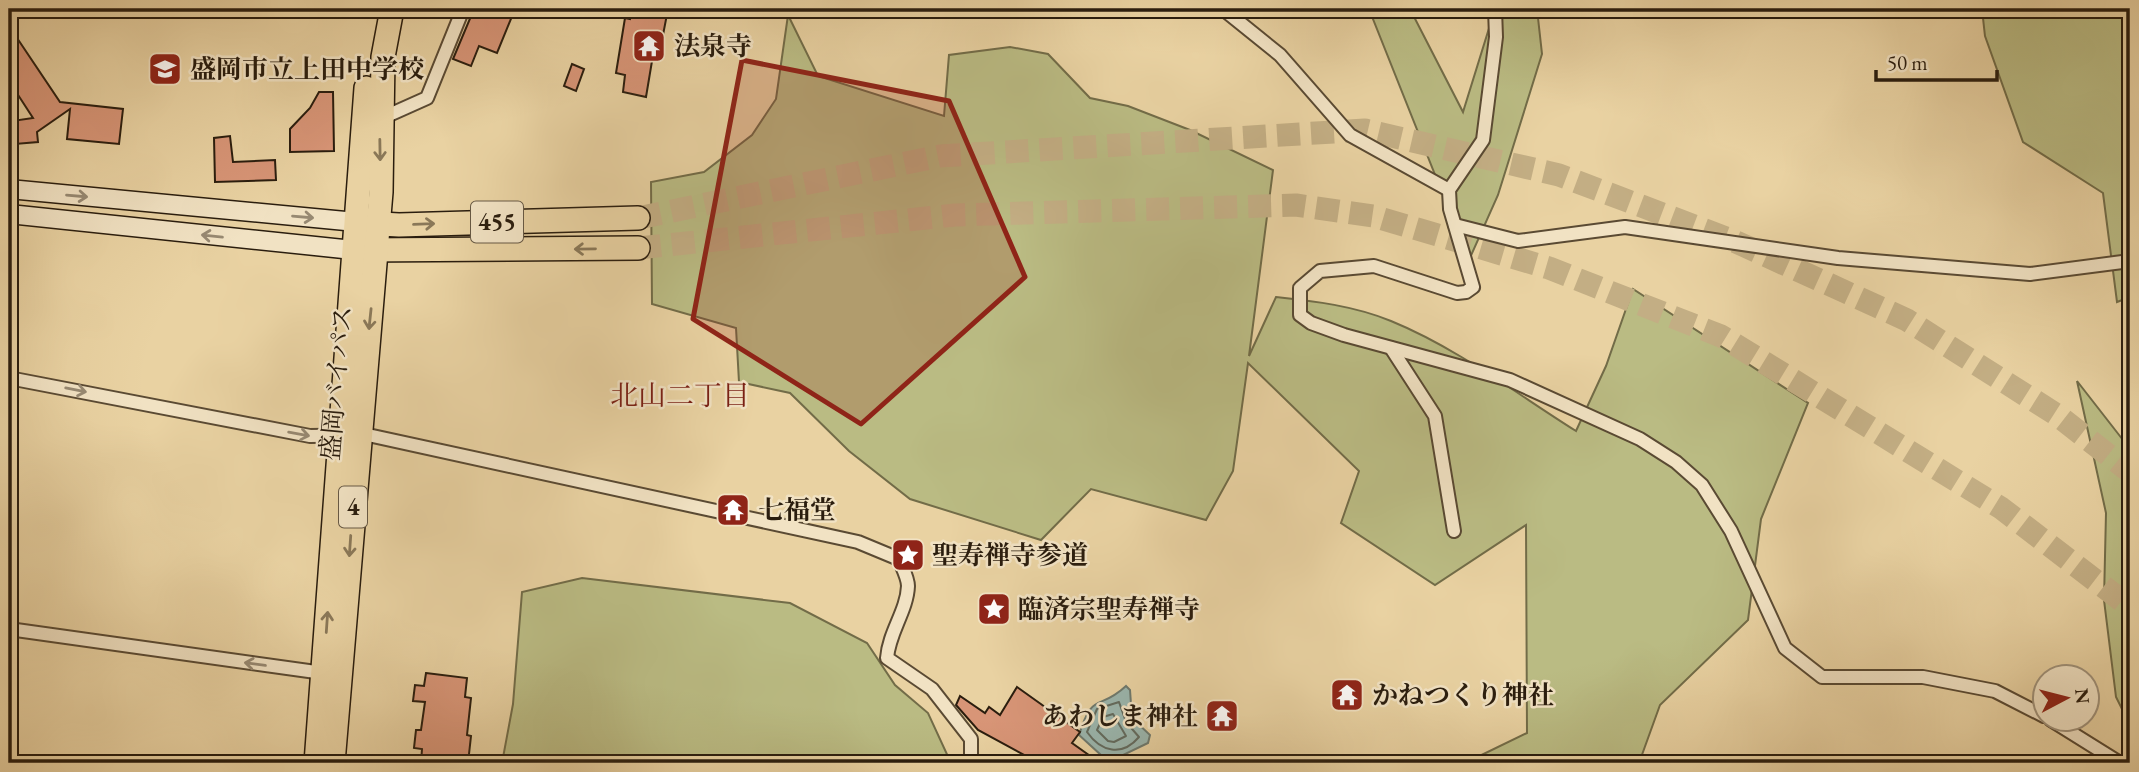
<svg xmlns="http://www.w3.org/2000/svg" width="2139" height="772" font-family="'EB Garamond','Noto Serif JP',serif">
<rect width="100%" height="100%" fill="#e9d2a2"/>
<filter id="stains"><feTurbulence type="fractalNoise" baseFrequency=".00286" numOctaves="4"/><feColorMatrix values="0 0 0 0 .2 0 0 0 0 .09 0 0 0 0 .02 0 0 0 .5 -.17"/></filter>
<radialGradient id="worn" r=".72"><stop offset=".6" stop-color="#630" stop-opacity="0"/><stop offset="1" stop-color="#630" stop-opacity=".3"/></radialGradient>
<g fill="#babb83" stroke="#726c48" stroke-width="2">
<path d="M1369,9h41l53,103 32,-103h42l5,45 -44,141 -29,65z"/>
<path d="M1982,9h148v288l-13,5 -14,-109 -80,-51 -38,-106z"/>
<path d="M788,15l30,61 126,40 5,-61 61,-8 38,7 42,44 38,8 62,24 83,40 -24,186 27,-59c38,4 79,9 115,24 66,27 126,73 185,110l30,-65 27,-77 175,114 -47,116 -13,101 -88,85 -21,58h-174l62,-30 -1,-208 -91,60 -94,-62 18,-52 -111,-108 -15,108 -27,49 -115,-31 -50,51 -131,-41 -61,-48 -59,-58 -51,-11 -3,-54 -84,-24 -1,-122 53,-10 48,-37 24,-36z"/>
<path d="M2077,381l53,68v276l-14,-28 -12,-97 2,-87z"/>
<path d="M582,578l208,25 77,40 28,42 33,28 23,50h-449l11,-59 9,-112z"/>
</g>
<path fill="#9ab6ae" stroke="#6d796e" stroke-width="2" d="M1126,686l4,4 2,28 18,17 -2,8 -33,16 -14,-4 -22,-20c14,-45 19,-23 47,-49z"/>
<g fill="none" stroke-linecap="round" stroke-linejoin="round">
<g stroke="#626a5e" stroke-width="2">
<path d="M1119,702l7,20 13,15c-17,20 -38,15 -52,-5l10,-23z"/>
<path d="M1113,714l13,22 -12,6 -6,-1 -11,-11 6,-13z"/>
</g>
</g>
<g fill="#d89577" stroke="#2a1d0e" stroke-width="2">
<path d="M474,9h41l-18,44 -18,-7 -8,20 -18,-7z"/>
<path d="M632,9h36l-10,52h-6l-6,36 -23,-5 2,-17 -9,-2 9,-55 5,1z"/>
<path d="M9,26l51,76 63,7 -4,35 -52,-5 3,-30 -33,23 1,10 -23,2 -3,-23 21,-3 -24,-37z"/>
<path d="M572,64l12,5 -8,22 -12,-5z"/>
<path d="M319,92h14l1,59 -44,1v-23l20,-21z"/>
<path d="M230,136l3,26 42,-2 1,20 -61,2 -1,-44z"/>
<path d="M426,673l41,5 -2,19 6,1 -4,37 4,1 -3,27h-47l1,-14 -8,-1 2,-18h5l4,-28 -12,-1 2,-16 9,1z"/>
<path d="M1017,687l63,45 -8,11 28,20h-61l-61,-33 -22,-25 4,-9 25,17 4,-6 11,8z"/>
</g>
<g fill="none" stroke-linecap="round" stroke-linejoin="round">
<g stroke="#c3ae84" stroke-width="23" stroke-dasharray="23 11" stroke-linecap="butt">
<path d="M638,218l302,-62 425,-26 194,45 175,66 173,79 150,95 73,57"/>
<path d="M638,248l317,-33 341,-10 77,11 176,52 172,68 280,172 129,99"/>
</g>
<defs>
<g id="street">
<path d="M1223,9l57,46 70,80 99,55"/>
<path d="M1495,9l1,28 -13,103 -34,50 1,19 23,78 -7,5 -9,1 -83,-27 -54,5 -20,17v27l11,8 33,12 166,45 130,59 36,23 26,23 29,46 54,117 37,29h101l72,14 49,25"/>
<path d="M380,119l47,-21 36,-89"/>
<path d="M1455,225l63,16 107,-14 213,31 192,16 100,-13"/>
<path d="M1391,348l44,68 19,115"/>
<path d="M9,378l301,58 58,-1 490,107 41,17c3,8 9,19 9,27 -1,25 -19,46 -21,72l45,31 39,50v24"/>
<path d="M9,629l314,44"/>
<path d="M2051,720l69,43"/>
</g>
<g id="secondary">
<path d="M9,189l347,33"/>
<path d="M9,214l344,36"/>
</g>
<g id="highway">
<path d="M363,223l36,2 239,-7"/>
<path d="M361,250l277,-2"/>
<path d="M316,763l50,-675"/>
<path d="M333,763l48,-571 2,-135 9,-48"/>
</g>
</defs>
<use href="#street" stroke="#5a4a33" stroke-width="16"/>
<use href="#secondary" stroke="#2a1d0e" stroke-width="21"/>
<use href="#highway" stroke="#2a1d0e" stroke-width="26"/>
<use href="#street" stroke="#f1e2c3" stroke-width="12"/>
<use href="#secondary" stroke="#f1e2c3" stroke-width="18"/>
<use href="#highway" stroke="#e9d2a2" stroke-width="23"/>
</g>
<defs><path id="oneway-shaft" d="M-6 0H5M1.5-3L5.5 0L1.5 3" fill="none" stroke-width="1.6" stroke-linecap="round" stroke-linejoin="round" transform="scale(1.75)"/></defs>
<g stroke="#8a7858">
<use href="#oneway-shaft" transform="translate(380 150) rotate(89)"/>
<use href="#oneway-shaft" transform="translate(424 224) rotate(-2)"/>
<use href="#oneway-shaft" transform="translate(585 249) rotate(179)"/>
<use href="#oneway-shaft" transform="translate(370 319) rotate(96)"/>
<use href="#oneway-shaft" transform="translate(350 546) rotate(94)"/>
<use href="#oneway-shaft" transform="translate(327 622) rotate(-86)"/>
</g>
<g stroke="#978972">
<use href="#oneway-shaft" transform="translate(77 196) rotate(5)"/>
<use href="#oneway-shaft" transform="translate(303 217) rotate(5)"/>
<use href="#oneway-shaft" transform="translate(212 236) rotate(-174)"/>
<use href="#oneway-shaft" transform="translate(76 390) rotate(11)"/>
<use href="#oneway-shaft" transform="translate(299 434) rotate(10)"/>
<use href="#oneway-shaft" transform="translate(255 664) rotate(-172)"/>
</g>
<path fill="#8f2418" fill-opacity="0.2" stroke="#8f2418" stroke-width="5" stroke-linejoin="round" d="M742,60l207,41 76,176 -164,147 -168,-105z"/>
<defs>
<symbol id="temple-square" viewBox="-11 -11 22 22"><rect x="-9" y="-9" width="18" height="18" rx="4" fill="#8f2418" stroke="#f1e2c3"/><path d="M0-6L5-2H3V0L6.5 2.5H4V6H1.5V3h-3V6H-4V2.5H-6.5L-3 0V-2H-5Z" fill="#fff"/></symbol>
<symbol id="school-square" viewBox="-11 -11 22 22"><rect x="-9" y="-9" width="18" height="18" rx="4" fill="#8f2418" stroke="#f1e2c3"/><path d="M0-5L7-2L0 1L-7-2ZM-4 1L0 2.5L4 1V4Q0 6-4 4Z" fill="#fff"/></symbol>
<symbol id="sight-square" viewBox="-11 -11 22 22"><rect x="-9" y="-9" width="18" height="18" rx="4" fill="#8f2418" stroke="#f1e2c3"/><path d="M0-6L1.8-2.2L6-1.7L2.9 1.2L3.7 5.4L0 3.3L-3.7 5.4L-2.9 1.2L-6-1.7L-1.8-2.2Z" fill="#fff"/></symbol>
</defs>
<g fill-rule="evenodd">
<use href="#temple-square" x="630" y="27" width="38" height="38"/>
<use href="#school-square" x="146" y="50" width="38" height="38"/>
<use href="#temple-square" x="714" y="491" width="38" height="38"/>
<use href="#sight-square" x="889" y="536" width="38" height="38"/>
<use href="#sight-square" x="975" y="590" width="38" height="38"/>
<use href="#temple-square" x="1328" y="676" width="38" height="38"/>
<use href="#temple-square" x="1203" y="697" width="38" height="38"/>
</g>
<g text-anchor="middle" stroke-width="5" stroke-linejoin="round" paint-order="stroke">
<g fill="#f1e2c3" stroke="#665844" stroke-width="2">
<rect x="471" y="201.5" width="52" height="41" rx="5"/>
<rect x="339" y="486.5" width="28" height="41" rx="5"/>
</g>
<g font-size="24" font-weight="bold" fill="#2a1d0e">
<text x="497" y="230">455</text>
<text x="353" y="515">4</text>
</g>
<g font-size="26" font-weight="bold" fill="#2a1d0e" stroke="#f1e2c3" text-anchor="start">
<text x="674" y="55">法泉寺</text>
<text x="190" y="78">盛岡市立上田中学校</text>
<text x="758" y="519">七福堂</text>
<text x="932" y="564">聖寿禅寺参道</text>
<text x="1018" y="618">臨済宗聖寿禅寺</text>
<text x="1372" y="704">かねつくり神社</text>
<text x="1198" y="725" text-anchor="end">あわしま神社</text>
</g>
<g font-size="26" fill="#2a1d0e" stroke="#f1e2c3">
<text transform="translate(336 383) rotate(-85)" y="9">盛岡バイパス</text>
</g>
<g font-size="28" fill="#7a1f14" stroke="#f1e2c3">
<text x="680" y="405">北山二丁目</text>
</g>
</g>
<rect width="2139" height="772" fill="none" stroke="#e9d2a2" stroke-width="35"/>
<rect x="10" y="10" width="2118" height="751" fill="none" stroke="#2a1d0e" stroke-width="3.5"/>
<rect x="18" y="18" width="2104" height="737" fill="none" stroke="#2a1d0e" stroke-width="2"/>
<g transform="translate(2066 698) rotate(83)"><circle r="33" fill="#f1e2c3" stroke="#a1937b" stroke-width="2"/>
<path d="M0-5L12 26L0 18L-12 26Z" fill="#8f2418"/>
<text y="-10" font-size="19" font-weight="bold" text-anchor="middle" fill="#2a1d0e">N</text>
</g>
<path d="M1876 70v10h121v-10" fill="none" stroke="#2a1d0e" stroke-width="3.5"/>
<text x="1887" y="70" font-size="21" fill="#2a1d0e" stroke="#f1e2c3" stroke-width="5" paint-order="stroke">50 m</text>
<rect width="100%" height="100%" filter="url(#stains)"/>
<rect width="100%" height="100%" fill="url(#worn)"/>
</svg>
